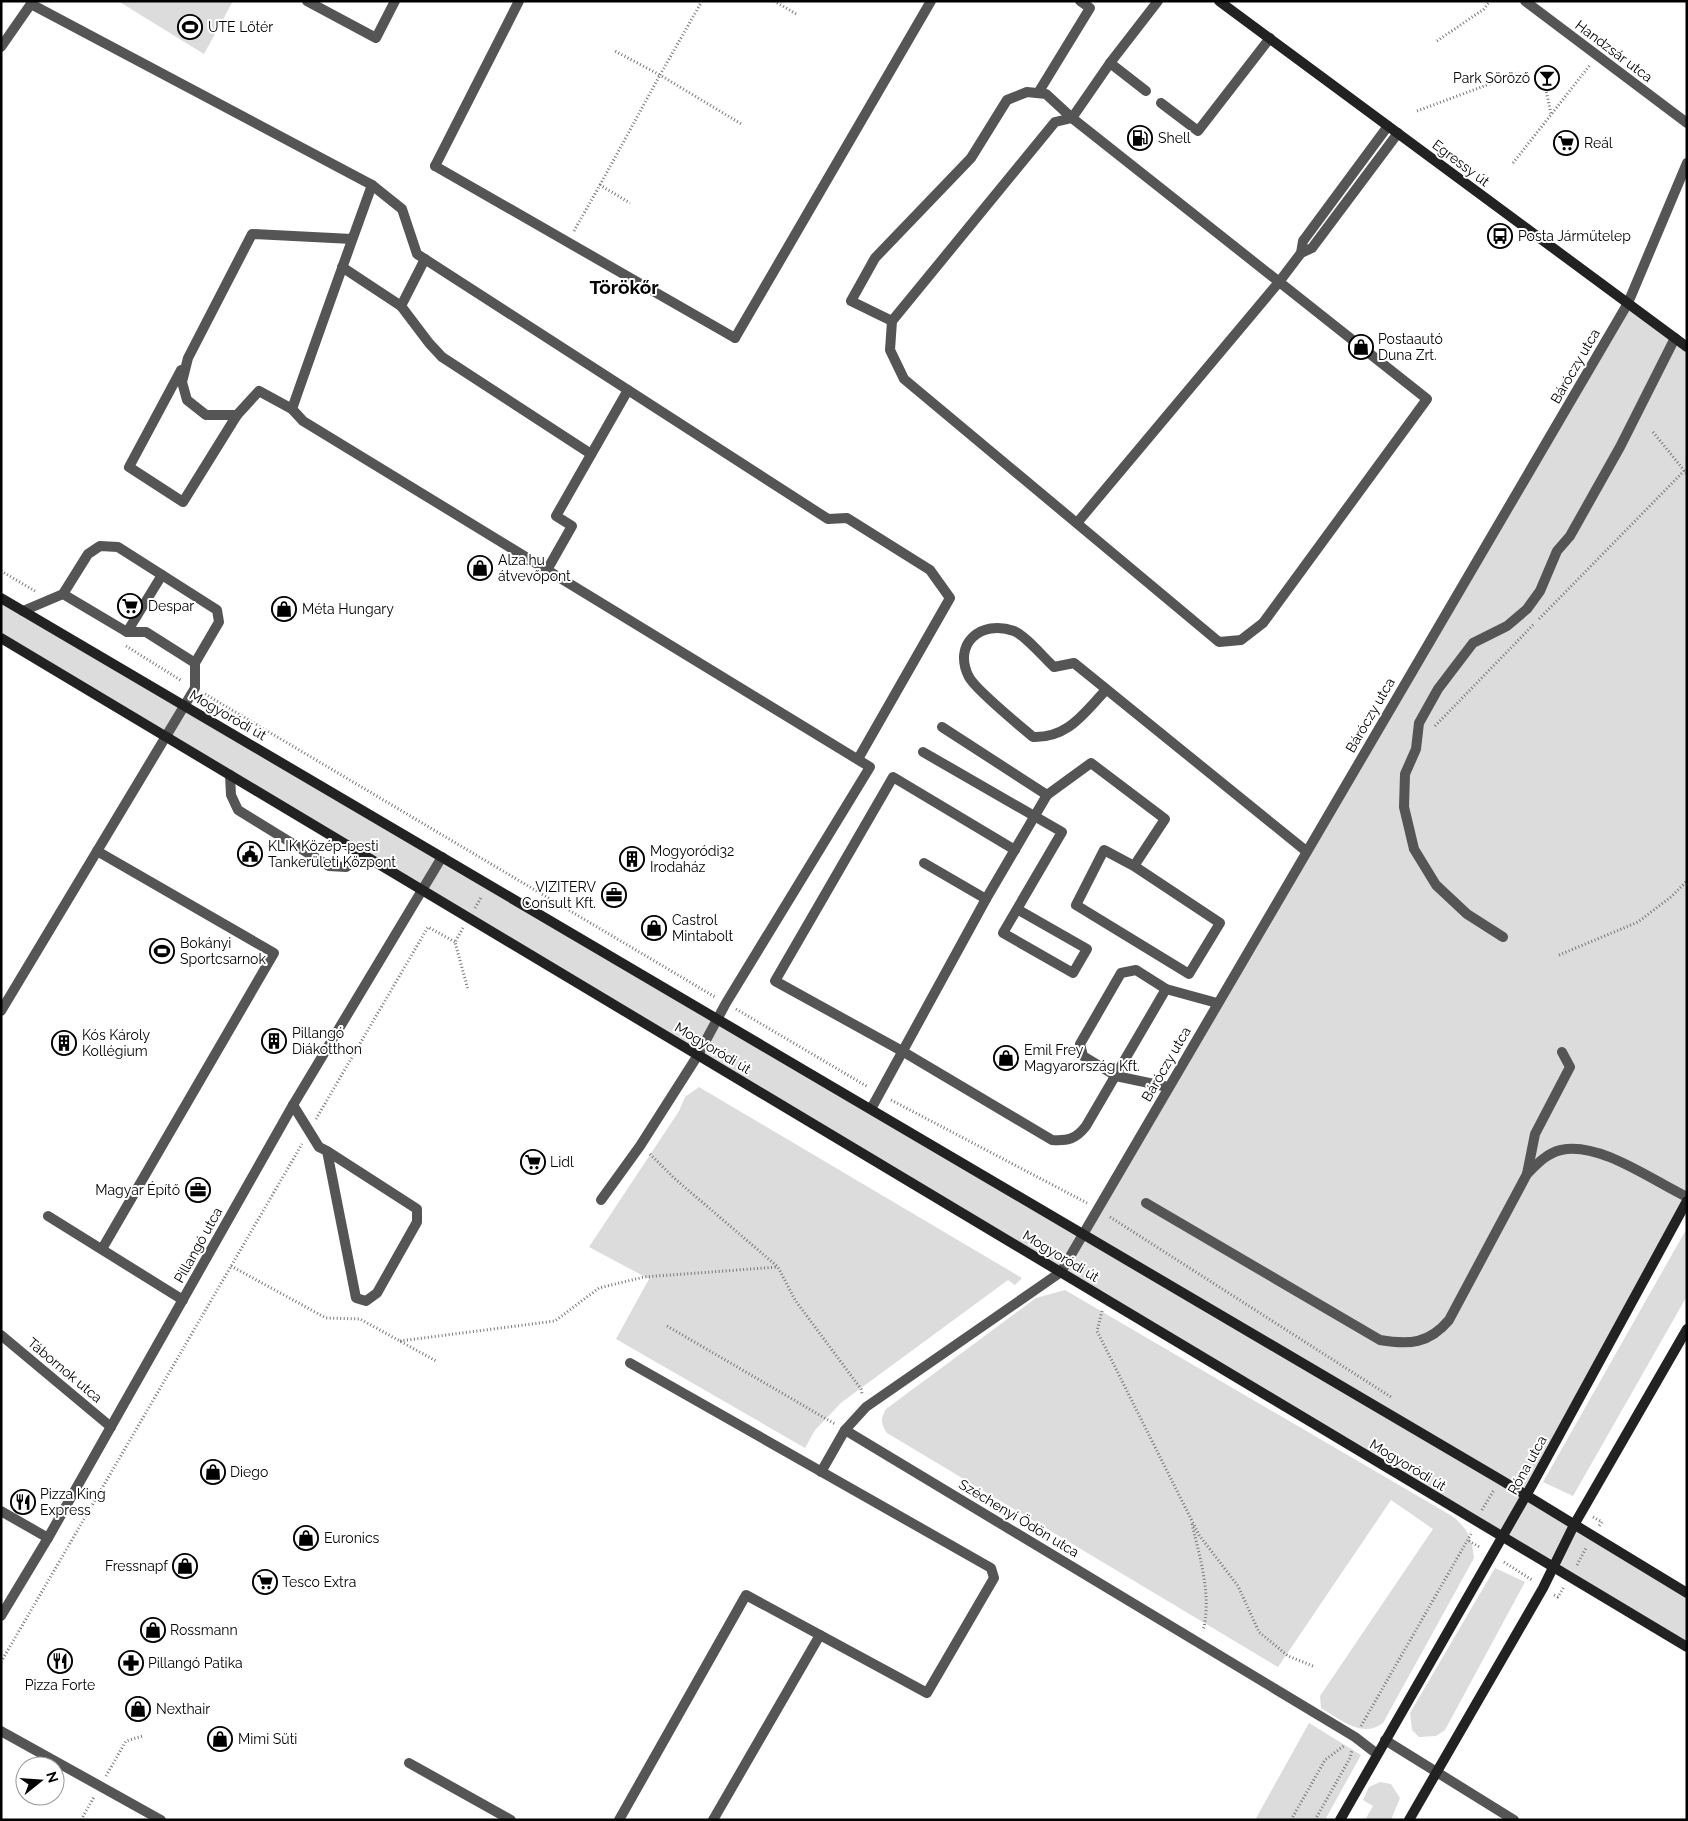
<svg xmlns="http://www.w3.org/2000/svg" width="1688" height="1821" font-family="Raleway,sans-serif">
<rect width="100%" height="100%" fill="#fff"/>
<g fill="#dcdcdc">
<path d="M118,1h115l-29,53z"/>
<path d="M1628,303l59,44v854l-161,294 161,98v54l-1686,-1009v-40l1082,636z"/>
<path d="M699,1087l323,191 -7,7 -7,-5 -166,122 -27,28 -10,18 -189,-109 33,-60 -60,-32 90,-136 6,-14z"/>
<path d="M1687,1228v68l-114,200 -30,-14z"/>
<path d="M1065,1290l387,226c16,13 20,22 22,42l-91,165c-21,16 -43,-4 -62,-15l-1,-12 113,-167 -42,-29 -113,167 -391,-234c-6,-9 -7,-14 -1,-24l150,-111z"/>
<path d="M1495,1568l30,14 -80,148 -9,6 -17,1 -7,-7 -2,-17z"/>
<path d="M1309,1723l52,32 -36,65h-70z"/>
<path d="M1380,1782l11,2 9,14 -9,22h-26l8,-14 -10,-6 6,-13z"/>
</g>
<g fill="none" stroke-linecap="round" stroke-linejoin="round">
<g stroke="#777" stroke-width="3" stroke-dasharray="1 2.5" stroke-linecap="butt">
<path d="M702,1l-42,74 83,50"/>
<path d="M774,1l24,14"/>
<path d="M1437,41l47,-32 6,-8"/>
<path d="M1545,85l6,29"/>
<path d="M1417,111l102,-38"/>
<path d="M1513,163l77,-98"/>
<path d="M600,185l60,-110 -47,-25"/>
<path d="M574,231l26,-46 30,18"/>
<path d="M1653,432l34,42"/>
<path d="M1,571l34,20"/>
<path d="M1539,619l145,-148"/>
<path d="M126,646l56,35"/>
<path d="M205,694l510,303"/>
<path d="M1435,726l100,-103"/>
<path d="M475,908l7,-12"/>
<path d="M463,928l-8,14 13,48"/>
<path d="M1559,955l79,-33 34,-26 15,-15"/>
<path d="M736,1009l132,78"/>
<path d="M891,1100l196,103"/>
<path d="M316,1119l112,-192 27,15"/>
<path d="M650,1154l24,24 104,89 17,33 66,89 1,5"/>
<path d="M1110,1217l281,180"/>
<path d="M231,1266l95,52 34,1 76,42"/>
<path d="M1102,1311l-5,20 102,204 39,51 21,46 29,24 25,10"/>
<path d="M667,1326l168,98"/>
<path d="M400,1341l155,-20 44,-33 45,-11 134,-10"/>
<path d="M1482,1510l12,-20"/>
<path d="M1593,1517l9,5 -3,4"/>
<path d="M1192,1524c8,34 20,72 11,107"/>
<path d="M1469,1541l12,7"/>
<path d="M1504,1562l28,18"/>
<path d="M1577,1565l9,-17"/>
<path d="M1554,1595l4,2 6,-10"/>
<path d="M1,1662l301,-518"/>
<path d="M1361,1726l110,-192"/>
<path d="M106,1776l20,-35 17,-5"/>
<path d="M81,1820l13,-23"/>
<path d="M1291,1820l34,-60 20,-15"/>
<path d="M1315,1820l35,-62 2,-8"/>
</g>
<g stroke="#555" stroke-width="10">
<path d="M307,1l69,37 19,-37"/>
<path d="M31,4l341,181c-27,75 -54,149 -80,224l-33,-18 -22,24h-31l-19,-15 -5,-18 6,-24 64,-124 100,5"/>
<path d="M1110,63l36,28"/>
<path d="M1038,93l52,-85 -10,-7"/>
<path d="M1161,103l37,28 72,-93"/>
<path d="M1072,118l355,281 -164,224 -22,17 -22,2 -315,-263 -14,-29 2,-29 163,-199z"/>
<path d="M435,166l300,172"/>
<path d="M372,185l30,24 15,45 411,265 19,-1 83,52 20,28 -92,161"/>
<path d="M1301,253l11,-5 86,-115"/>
<path d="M342,267l59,39 24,-47"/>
<path d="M401,306l28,37 13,14 149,97"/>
<path d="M892,321l-41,-20 24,-43 96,-100 36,-58 20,-8 19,2 26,24 38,-55 48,-62"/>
<path d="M181,370l-52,97 54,35 54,-87"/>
<path d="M292,409l11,12 567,346 -144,236 -28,52 -58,91 -39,54"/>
<path d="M1077,523l202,-241 22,-29 2,-12 85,-115"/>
<path d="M547,570l25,-44 -16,-10 72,-126"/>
<path d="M23,611l40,-17 25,-40 12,-8 18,1 99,63 2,12 -24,41"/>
<path d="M127,632l35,-57"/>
<path d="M1105,691c-22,23 -37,47 -72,46 -13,-11 -58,-48 -64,-60 -17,-33 12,-58 45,-46 11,4 30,27 40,36l20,-4 232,188"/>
<path d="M942,727l105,68"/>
<path d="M923,752l139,80 -59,101 70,40 14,-24 -70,-40"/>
<path d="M230,775l1,20 7,15 91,56 17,1 16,-13"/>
<path d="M1015,850l-122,-73 -118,204 127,70 150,89c16,1 24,-1 34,-14l80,-137"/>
<path d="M97,851l177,102 -172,296"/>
<path d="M924,863l62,36"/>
<path d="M1503,937l-36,-23 -31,-29 -22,-36 -10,-42 1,-33 11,-25 3,-26 19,-34 35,-46 34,-17 20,-17 13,-18 17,-40 13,-15 50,-89 55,-109"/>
<path d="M1,1011l194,-323v-25l-49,-31h-19l-64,-38"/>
<path d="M1168,1087l-52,-11 -33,-20 -3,-12 41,-71 15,-3 30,19 51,14"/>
<path d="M293,1105l26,42 8,4 90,58v13l-40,71 -11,8 -10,-3 -29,-147"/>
<path d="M871,1109l115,-210 61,-104 44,-32 74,56 -31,47 -30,-16 -28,55 113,69 31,-51 -86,-57"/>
<path d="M1527,1174l8,-40 35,-67 -8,-15"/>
<path d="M1146,1203l234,137c29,5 49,4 69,-20l78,-146c10,-10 20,-21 34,-24 38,-9 92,31 126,47"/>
<path d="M48,1216l135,84"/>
<path d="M845,1430l510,307 22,17"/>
<path d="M821,1472l24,-42 21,-23 195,-135"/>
<path d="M1,1511l47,27"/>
<path d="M1,1731l160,89"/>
<path d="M409,1763l102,57"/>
<path d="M619,1820l127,-225 181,98 67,-115 -3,-10 -361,-205"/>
<path d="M713,1820l107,-185"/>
</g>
<g stroke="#555" stroke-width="10">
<path d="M1525,1l162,122"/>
<path d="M1,47l32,-46"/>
<path d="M435,166l84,-165"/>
<path d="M735,338l196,-337"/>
<path d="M1061,1272l567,-969 59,-140"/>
<path d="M1,1335l110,92"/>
<path d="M1,1616l47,-78 245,-433 149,-248"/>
<path d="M1385,1740l129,80"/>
</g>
<g stroke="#222" stroke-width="10">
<path d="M1219,1l468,346"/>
<path d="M1,598l1500,882 186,113"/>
<path d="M1,638l1686,1009"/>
<path d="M1340,1820l192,-335 155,-284"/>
<path d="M1409,1820l134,-232 31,-63 113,-196"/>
</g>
</g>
<defs>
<symbol id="stadium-ring" viewBox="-11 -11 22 22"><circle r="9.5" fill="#fff" stroke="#000" stroke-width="1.5"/><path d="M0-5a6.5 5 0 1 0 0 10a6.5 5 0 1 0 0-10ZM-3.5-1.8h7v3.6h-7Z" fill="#000"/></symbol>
<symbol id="bar-ring" viewBox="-11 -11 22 22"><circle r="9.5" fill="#fff" stroke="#000" stroke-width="1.5"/><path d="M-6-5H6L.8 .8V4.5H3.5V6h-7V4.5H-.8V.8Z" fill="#000"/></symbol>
<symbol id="fuel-ring" viewBox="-11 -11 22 22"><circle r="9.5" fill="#fff" stroke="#000" stroke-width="1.5"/><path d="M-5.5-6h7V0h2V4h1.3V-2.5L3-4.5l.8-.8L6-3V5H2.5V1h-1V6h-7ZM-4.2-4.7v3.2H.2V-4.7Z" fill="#000"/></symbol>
<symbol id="supermarket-ring" viewBox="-11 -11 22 22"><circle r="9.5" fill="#fff" stroke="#000" stroke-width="1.5"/><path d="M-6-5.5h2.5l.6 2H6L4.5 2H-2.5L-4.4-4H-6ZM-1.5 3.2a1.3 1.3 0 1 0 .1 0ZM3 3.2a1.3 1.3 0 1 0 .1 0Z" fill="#000"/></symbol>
<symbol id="bus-ring" viewBox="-11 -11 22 22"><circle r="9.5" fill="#fff" stroke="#000" stroke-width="1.5"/><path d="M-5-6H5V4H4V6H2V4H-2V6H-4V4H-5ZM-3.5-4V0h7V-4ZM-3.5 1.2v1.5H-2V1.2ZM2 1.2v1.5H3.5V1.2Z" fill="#000"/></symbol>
<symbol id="shop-ring" viewBox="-11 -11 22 22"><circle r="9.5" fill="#fff" stroke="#000" stroke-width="1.5"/><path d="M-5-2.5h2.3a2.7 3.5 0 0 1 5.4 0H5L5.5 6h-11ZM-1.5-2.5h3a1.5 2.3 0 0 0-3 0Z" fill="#000"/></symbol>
<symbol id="civic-ring" viewBox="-11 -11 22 22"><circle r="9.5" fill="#fff" stroke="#000" stroke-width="1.5"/><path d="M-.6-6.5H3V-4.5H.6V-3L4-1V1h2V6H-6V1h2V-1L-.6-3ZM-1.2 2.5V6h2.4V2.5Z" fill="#000"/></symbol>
<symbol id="building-ring" viewBox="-11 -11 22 22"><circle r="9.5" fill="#fff" stroke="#000" stroke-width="1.5"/><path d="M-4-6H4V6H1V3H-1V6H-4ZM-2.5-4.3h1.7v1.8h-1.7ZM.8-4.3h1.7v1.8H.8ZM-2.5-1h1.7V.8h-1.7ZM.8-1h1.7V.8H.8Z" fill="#000"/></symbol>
<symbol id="office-ring" viewBox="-11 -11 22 22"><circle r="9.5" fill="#fff" stroke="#000" stroke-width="1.5"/><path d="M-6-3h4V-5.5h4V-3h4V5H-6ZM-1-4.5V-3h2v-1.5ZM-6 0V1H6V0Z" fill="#000"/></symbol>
<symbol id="restaurant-ring" viewBox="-11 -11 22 22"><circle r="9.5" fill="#fff" stroke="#000" stroke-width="1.5"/><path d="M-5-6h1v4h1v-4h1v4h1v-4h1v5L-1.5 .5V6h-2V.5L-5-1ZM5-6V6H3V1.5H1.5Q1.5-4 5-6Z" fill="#000"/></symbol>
<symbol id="pharmacy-ring" viewBox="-11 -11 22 22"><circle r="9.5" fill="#fff" stroke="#000" stroke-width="1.5"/><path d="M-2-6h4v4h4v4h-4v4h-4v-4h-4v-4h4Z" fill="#000"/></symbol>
</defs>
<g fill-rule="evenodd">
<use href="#stadium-ring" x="176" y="13" width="28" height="28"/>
<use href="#bar-ring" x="1533" y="64" width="28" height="28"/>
<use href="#fuel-ring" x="1126" y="124" width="28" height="28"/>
<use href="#supermarket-ring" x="1552" y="129" width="28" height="28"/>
<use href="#bus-ring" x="1486" y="222" width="28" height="28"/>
<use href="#shop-ring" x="1347" y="333" width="28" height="28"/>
<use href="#shop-ring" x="466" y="554" width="28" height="28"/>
<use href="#supermarket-ring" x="116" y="592" width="28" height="28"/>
<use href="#shop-ring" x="270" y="595" width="28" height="28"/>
<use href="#civic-ring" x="236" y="840" width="28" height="28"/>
<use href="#building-ring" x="618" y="845" width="28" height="28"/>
<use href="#office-ring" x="600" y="881" width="28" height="28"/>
<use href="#shop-ring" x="640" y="914" width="28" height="28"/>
<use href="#stadium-ring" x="148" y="937" width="28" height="28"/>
<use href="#building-ring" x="260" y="1027" width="28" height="28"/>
<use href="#building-ring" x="50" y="1029" width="28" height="28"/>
<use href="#shop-ring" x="992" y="1044" width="28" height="28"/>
<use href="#supermarket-ring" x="519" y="1148" width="28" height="28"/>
<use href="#office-ring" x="184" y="1176" width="28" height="28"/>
<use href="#shop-ring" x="199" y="1458" width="28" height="28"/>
<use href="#restaurant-ring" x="9" y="1488" width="28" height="28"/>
<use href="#shop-ring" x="292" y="1524" width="28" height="28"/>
<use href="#shop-ring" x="171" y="1552" width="28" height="28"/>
<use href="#supermarket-ring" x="251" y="1568" width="28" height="28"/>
<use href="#shop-ring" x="139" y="1616" width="28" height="28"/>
<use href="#restaurant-ring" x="46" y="1647" width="28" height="28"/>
<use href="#pharmacy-ring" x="117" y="1649" width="28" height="28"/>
<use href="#shop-ring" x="124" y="1695" width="28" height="28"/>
<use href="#shop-ring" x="206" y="1725" width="28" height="28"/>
</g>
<g text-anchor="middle" stroke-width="4" stroke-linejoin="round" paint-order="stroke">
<g font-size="14" fill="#000" stroke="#fff" text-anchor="start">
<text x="208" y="32">UTE Lőtér</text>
<text x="1530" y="83" text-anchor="end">Park Söröző</text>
<text x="1158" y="143">Shell</text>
<text x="1584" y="148">Reál</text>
<text x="1518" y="241">Posta Járműtelep</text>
<text x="1378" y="344">Postaautó<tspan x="1378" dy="16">Duna Zrt.</tspan></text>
<text x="498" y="565">Alza.hu<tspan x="498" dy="16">átvevőpont</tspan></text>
<text x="148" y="611">Despar</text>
<text x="302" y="614">Méta Hungary</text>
<text x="268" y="851">KLIK Közép-pesti<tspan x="268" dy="16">Tankerületi Központ</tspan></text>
<text x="650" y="856">Mogyoródi32<tspan x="650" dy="16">Irodaház</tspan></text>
<text x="596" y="892" text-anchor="end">VIZITERV<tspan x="596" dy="16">Consult Kft.</tspan></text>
<text x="672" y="925">Castrol<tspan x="672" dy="16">Mintabolt</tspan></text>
<text x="180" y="948">Bokányi<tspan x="180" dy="16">Sportcsarnok</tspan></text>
<text x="292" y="1038">Pillangó<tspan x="292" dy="16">Diákotthon</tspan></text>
<text x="82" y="1040">Kós Károly<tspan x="82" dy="16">Kollégium</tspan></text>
<text x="1024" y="1055">Emil Frey<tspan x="1024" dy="16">Magyarország Kft.</tspan></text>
<text x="550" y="1167">Lidl</text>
<text x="180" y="1195" text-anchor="end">Magyar Építő</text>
<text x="230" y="1477">Diego</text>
<text x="40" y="1499">Pizza King<tspan x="40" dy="16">Express</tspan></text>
<text x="324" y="1543">Euronics</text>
<text x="168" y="1571" text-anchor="end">Fressnapf</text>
<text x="282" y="1587">Tesco Extra</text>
<text x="170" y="1635">Rossmann</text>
<text x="148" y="1668">Pillangó Patika</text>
<text x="60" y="1690" text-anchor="middle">Pizza Forte</text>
<text x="156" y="1714">Nexthair</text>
<text x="238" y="1744">Mimi Süti</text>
</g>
<g font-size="14" fill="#000" stroke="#fff">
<text transform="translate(1614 51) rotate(37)" y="5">Handzsár utca</text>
<text transform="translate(1461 163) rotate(37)" y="5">Egressy út</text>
<text transform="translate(1575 366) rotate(-60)" y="5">Báróczy utca</text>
<text transform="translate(228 715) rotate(30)" y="5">Mogyoródi út</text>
<text transform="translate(1370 715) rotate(-60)" y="5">Báróczy utca</text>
<text transform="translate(713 1048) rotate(31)" y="5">Mogyoródi út</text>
<text transform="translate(1166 1064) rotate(-60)" y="5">Báróczy utca</text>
<text transform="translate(198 1245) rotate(-61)" y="5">Pillangó utca</text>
<text transform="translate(1061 1256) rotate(31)" y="5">Mogyoródi út</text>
<text transform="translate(65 1370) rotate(40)" y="5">Tábornok utca</text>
<text transform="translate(1408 1465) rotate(31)" y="5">Mogyoródi út</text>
<text transform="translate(1527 1465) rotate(-61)" y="5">Róna utca</text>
<text transform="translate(1019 1518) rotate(31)" y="5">Széchenyi Ödön utca</text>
</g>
<g font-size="19" font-weight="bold" fill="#000" stroke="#fff">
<text x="624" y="294">Törökőr</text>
</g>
</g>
<rect width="1688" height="1821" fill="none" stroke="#000000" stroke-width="5"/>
<g transform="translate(40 1781) rotate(73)"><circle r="24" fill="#ffffff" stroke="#999999"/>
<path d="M0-4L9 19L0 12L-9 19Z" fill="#000000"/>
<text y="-8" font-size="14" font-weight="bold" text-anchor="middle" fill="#000000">N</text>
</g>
</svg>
